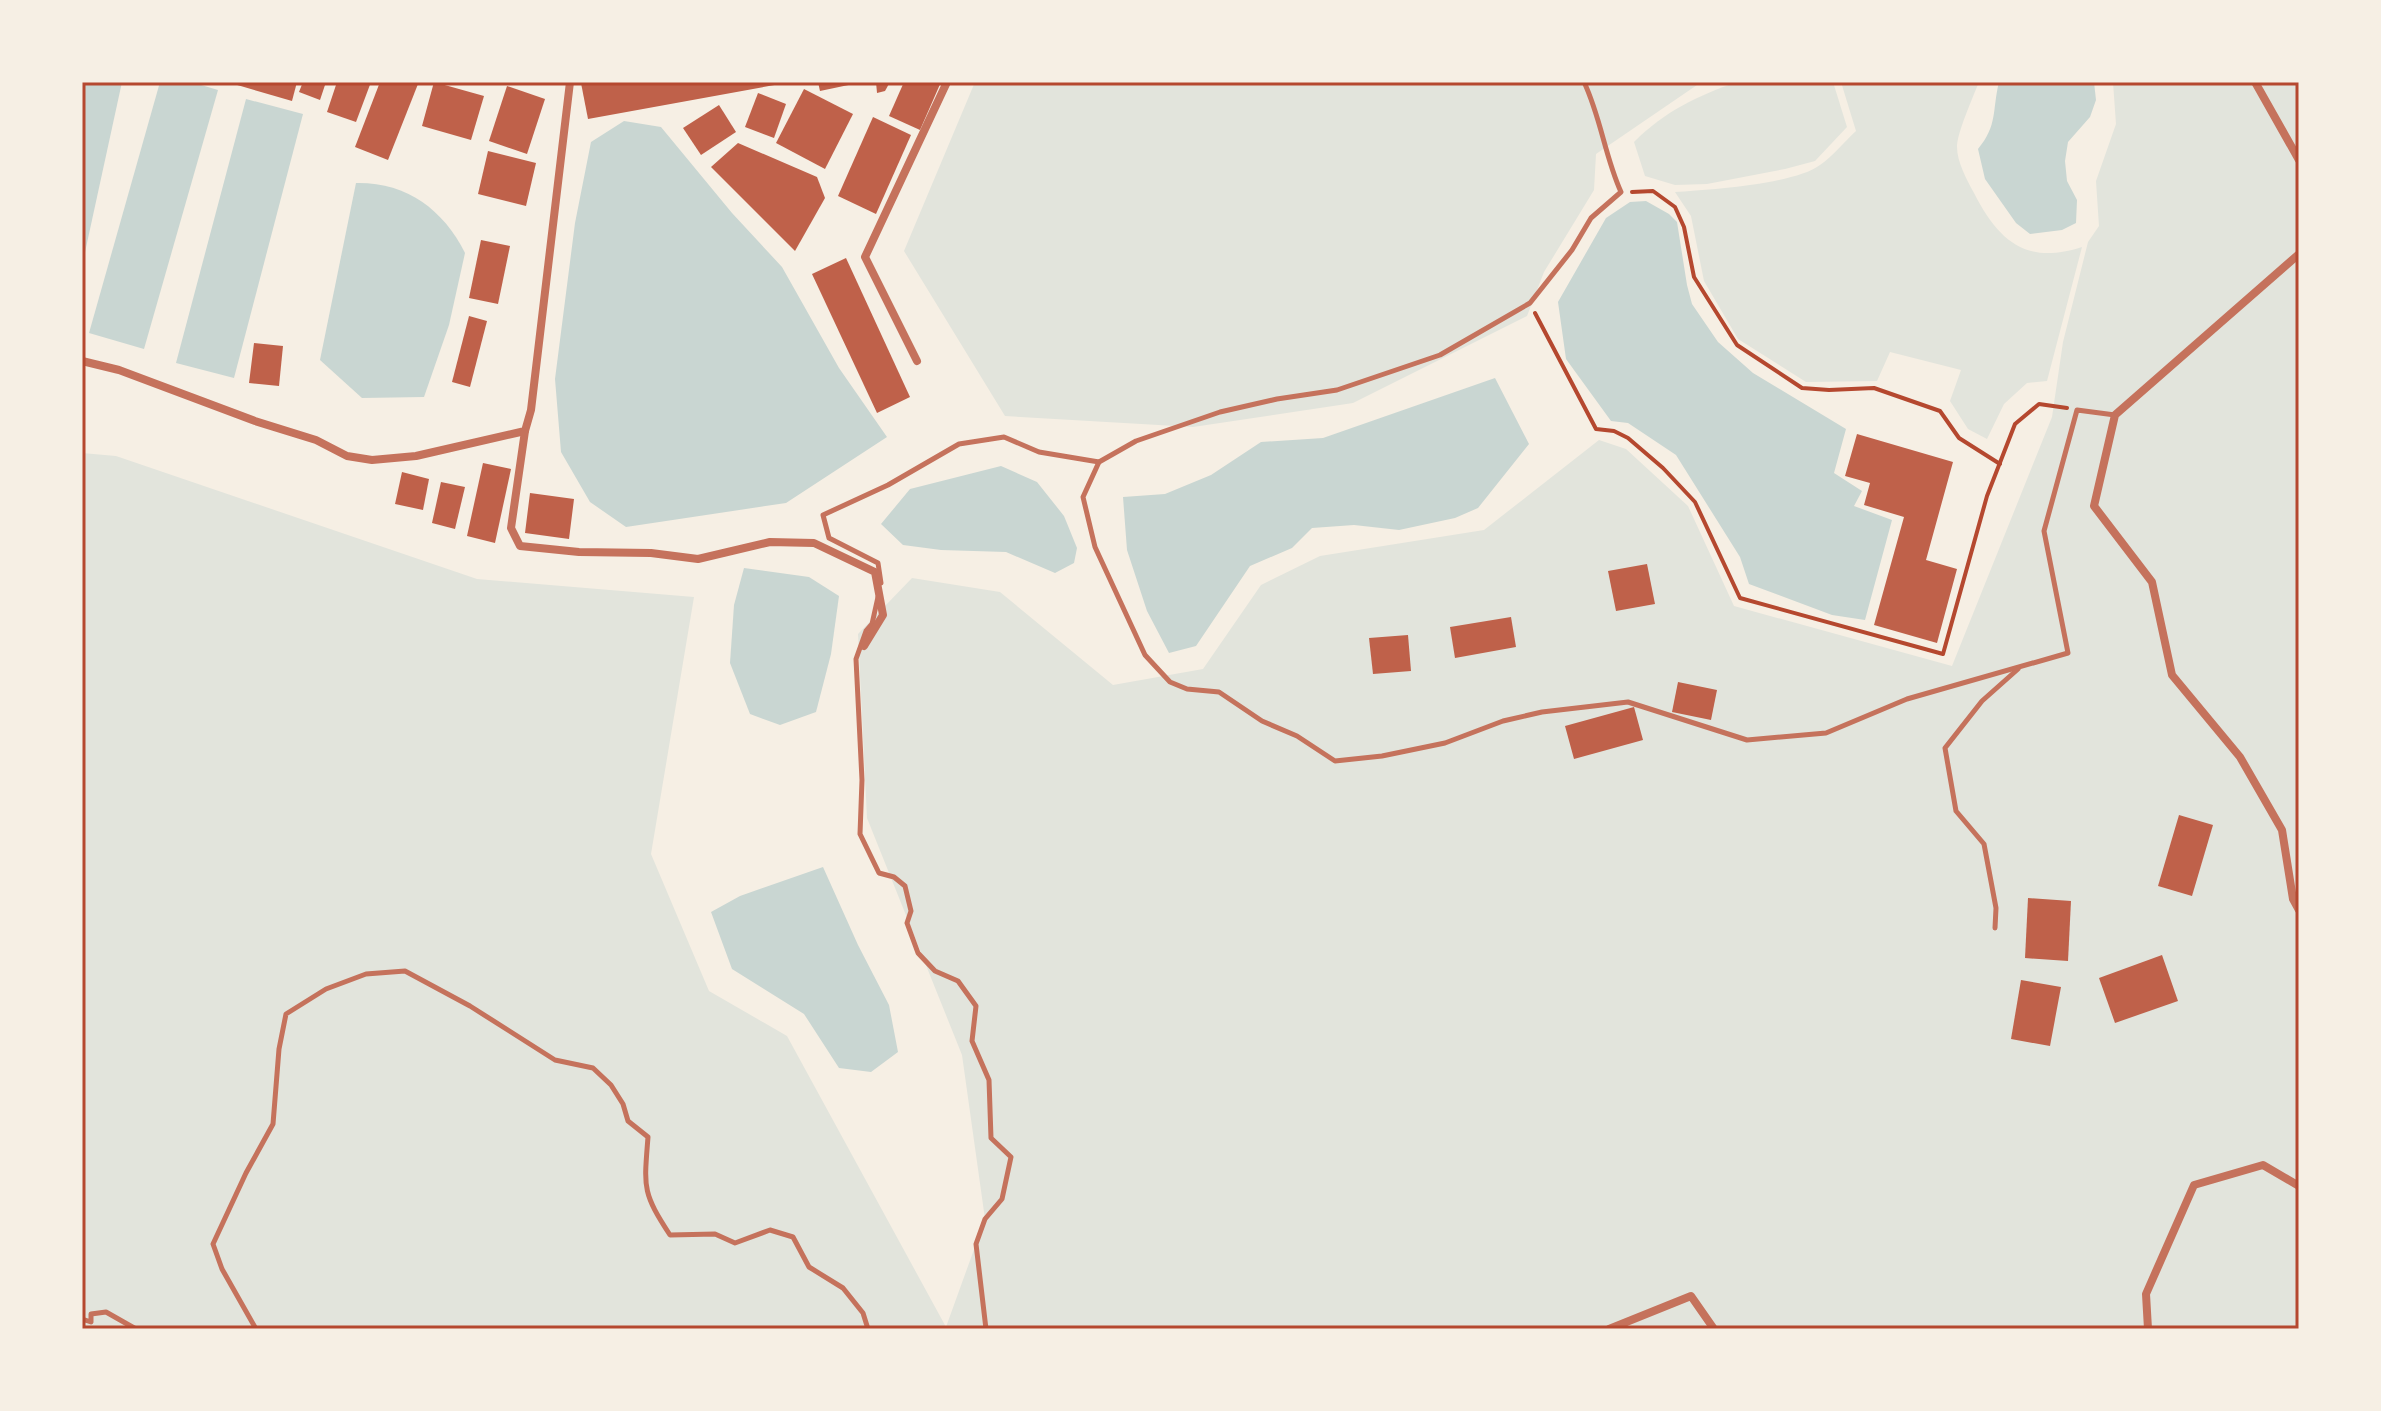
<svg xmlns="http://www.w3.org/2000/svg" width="2381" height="1411" font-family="Helvetica,sans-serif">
<rect width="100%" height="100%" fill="#f6efe4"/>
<g fill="#e2e4dc">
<path d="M975,82h731l-9,3 -101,69 -2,36 -50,82 -17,44 -174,87 -160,24 -188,-11 -101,-165z"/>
<path d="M1737,82h96l14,45 -32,34 -30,8 -78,15 -32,1 -30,-9 -11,-34c31,-31 63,-46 103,-60z"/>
<path d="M1841,82h138c-6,15 -22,51 -22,65 0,15 10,33 17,46 25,49 53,72 108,54l-35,134 -20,2 -23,21 -17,35 -19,-10 -18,-28 11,-31 -71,-18 -13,29 -71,1 -68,-43 -34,-58 -13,-65 -16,-24c34,-2 120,-8 145,-27 13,-9 24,-23 36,-34z"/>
<path d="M2113,82h186v1247h-2217v-876l34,3 361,123 217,18 -43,257 58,137 78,45 159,291 39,-108 -23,-164 -95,-237 -9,-184 54,-56 88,14 113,93 90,-16 58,-84 59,-29 164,-26 115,-90 27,9 62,57 46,100 218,60 100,-249 11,-75 25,-100 11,-16 -3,-45 20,-57z"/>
</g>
<g fill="#c9d6d2">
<path d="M82,82h40l-40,184z"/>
<path d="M160,82h31l27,8 -74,259 -55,-16z"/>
<path d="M1999,82h95l2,18 -6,17 -22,25 -3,19 2,20 10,19 -1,23 -14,7 -32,4 -14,-11 -31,-44 -7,-30c20,-24 14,-39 21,-67z"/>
<path d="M246,99l57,15 -69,264 -58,-15z"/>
<path d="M624,121l37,6 71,86 50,54 57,101 48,69 -101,66 -160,24 -36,-25 -29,-50 -6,-73 20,-156 16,-81z"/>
<path d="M356,183c50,-1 87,26 109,70l-16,72 -25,72 -62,1 -42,-38z"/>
<path d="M1646,201l23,13 8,8 10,63 5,19 26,38 35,31 93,56 -12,44 28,18 -8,15 38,14 -27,100 -33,-5 -83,-31 -9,-27 -64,-102 -48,-32 -17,-2 -45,-62 -8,-57 48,-84 24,-16z"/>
<path d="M1495,378l34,66 -51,64 -23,10 -56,12 -45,-5 -42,3 -20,20 -42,18 -54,80 -27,7 -22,-42 -20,-61 -4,-53 42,-3 46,-19 50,-33 62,-4z"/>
<path d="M1001,466l36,16 27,34 13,32 -3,15 -19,10 -49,-21 -65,-2 -38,-5 -22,-21 29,-35z"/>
<path d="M744,568l65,9 30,19 -8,58 -15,58 -36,13 -30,-11 -20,-51 4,-58z"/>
<path d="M823,867l35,78 31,60 9,47 -27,20 -32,-4 -35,-54 -72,-45 -21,-57 29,-16z"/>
</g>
<g fill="#bf614a">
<path d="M227,82h70l-5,19z"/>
<path d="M303,82h23l-6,18 -21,-8z"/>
<path d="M337,82h34l-15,40 -29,-10z"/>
<path d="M380,82l38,2 -30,76 -33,-13z"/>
<path d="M434,82l50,14 -13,44 -49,-14z"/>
<path d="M791,82l-203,37 -7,-36 4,-1z"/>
<path d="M818,82h40v1l-38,8z"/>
<path d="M876,82h14l-5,9 -8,2z"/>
<path d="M904,82h37l-21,48 -31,-14z"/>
<path d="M507,86l38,13 -18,55 -38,-13z"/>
<path d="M804,89l49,25 -28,55 -49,-26z"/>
<path d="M758,93l28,11 -12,34 -29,-11z"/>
<path d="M719,105l17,27 -35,23 -18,-27z"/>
<path d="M873,117l38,18 -35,79 -38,-18z"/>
<path d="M738,143l79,34 8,21 -30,53 -84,-84z"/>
<path d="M488,151l48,12 -10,43 -48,-12z"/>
<path d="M481,240l29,6 -12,58 -29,-6z"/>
<path d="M846,258l64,139 -33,16 -65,-139z"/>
<path d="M469,316l18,5 -17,66 -18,-5z"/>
<path d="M254,343l29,3 -4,40 -30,-3z"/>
<path d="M1857,434l96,28 -27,98 31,9 -20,74 -63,-18 30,-108 -40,-12 6,-22 -25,-7z"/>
<path d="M483,463l28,6 -16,74 -28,-7z"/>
<path d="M402,472l27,7 -6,31 -28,-6z"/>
<path d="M441,482l24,5 -10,42 -23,-6z"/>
<path d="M530,493l44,6 -5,40 -44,-6z"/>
<path d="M1647,564l8,40 -39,7 -8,-40z"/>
<path d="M1511,617l5,30 -61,11 -5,-31z"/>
<path d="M1408,635l3,36 -38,3 -4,-36z"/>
<path d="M1678,682l39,8 -6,30 -39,-8z"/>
<path d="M1634,707l9,33 -69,19 -9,-33z"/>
<path d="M2179,815l34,10 -21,71 -34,-10z"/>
<path d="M2028,898l43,3 -3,60 -43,-3z"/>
<path d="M2162,955l16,46 -63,22 -16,-45z"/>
<path d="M2021,980l40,7 -11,59 -39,-7z"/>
</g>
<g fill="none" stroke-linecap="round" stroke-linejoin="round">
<g stroke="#b5482f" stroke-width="4">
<path d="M1632,192l21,-1 22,16 9,20 10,50 43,68 65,43 27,2 45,-2 66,23 19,27 41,26"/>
<path d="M1535,313l61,116 18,2 14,7 35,30 32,34 45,96 203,56 44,-158 28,-72 24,-20 28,4"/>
</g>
<g stroke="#c5725c" stroke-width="5">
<path d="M1584,82c17,36 21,75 37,110l-30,26 -19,32 -42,53 -90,52 -103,35 -60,9 -57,13 -84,29 -37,21 -16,35 12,50 50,108 25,27 17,7 32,3 43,29 35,15 38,25 47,-5 63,-13 58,-22 39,-9 86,-10 119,38 79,-7 81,-34 161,-46 -24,-122 33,-121 38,5"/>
<path d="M881,583l-3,-20 -49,-25 -6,-23 65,-30 71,-41 45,-7 35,15 60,10"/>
<path d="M878,597l-6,27 -6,7 -10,28 6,121 -2,54 19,39 15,4 11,9 6,25 -4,12 11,30 17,18 23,10 18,25 -4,35 17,39 2,58 20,19 -9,42 -17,20 -9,25 10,85"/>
<path d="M1995,928l1,-20 -12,-64 -28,-33 -11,-63 37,-47 36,-32"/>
<path d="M82,1319l9,3v-8l15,-2 30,17"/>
<path d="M256,1329l-34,-60 -9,-25 33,-71 27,-49 6,-75 7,-35 40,-25 40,-15 39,-3 65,35 85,54 38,8 18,17 12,19 5,17 20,16c-4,51 -6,55 22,98l45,-1 20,9 35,-13 23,7 16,30 34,21 20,25 5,16"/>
</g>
<g stroke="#c5725c" stroke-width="8">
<path d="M2255,82l44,78"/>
<path d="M2299,254l-184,161 -21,91 58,76 20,93 68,82 42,73 11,69 6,11"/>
<path d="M82,361l37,9 136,51 61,19 31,16 25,4 44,-4 109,-25 6,-21 39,-328"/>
<path d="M917,361l-52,-104 82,-175"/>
<path d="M525,431l-14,97 9,18 59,6 72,1 47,6 72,-17 44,1 61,29 8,43 -19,31"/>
<path d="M1609,1329l82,-33 23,33"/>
<path d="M2148,1329l-2,-35 48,-109 69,-20 36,21"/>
</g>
</g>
<rect width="2381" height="1411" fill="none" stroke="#f6efe4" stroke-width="168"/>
<rect x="84" y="84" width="2213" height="1243" fill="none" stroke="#b5482f" stroke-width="3"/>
</svg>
